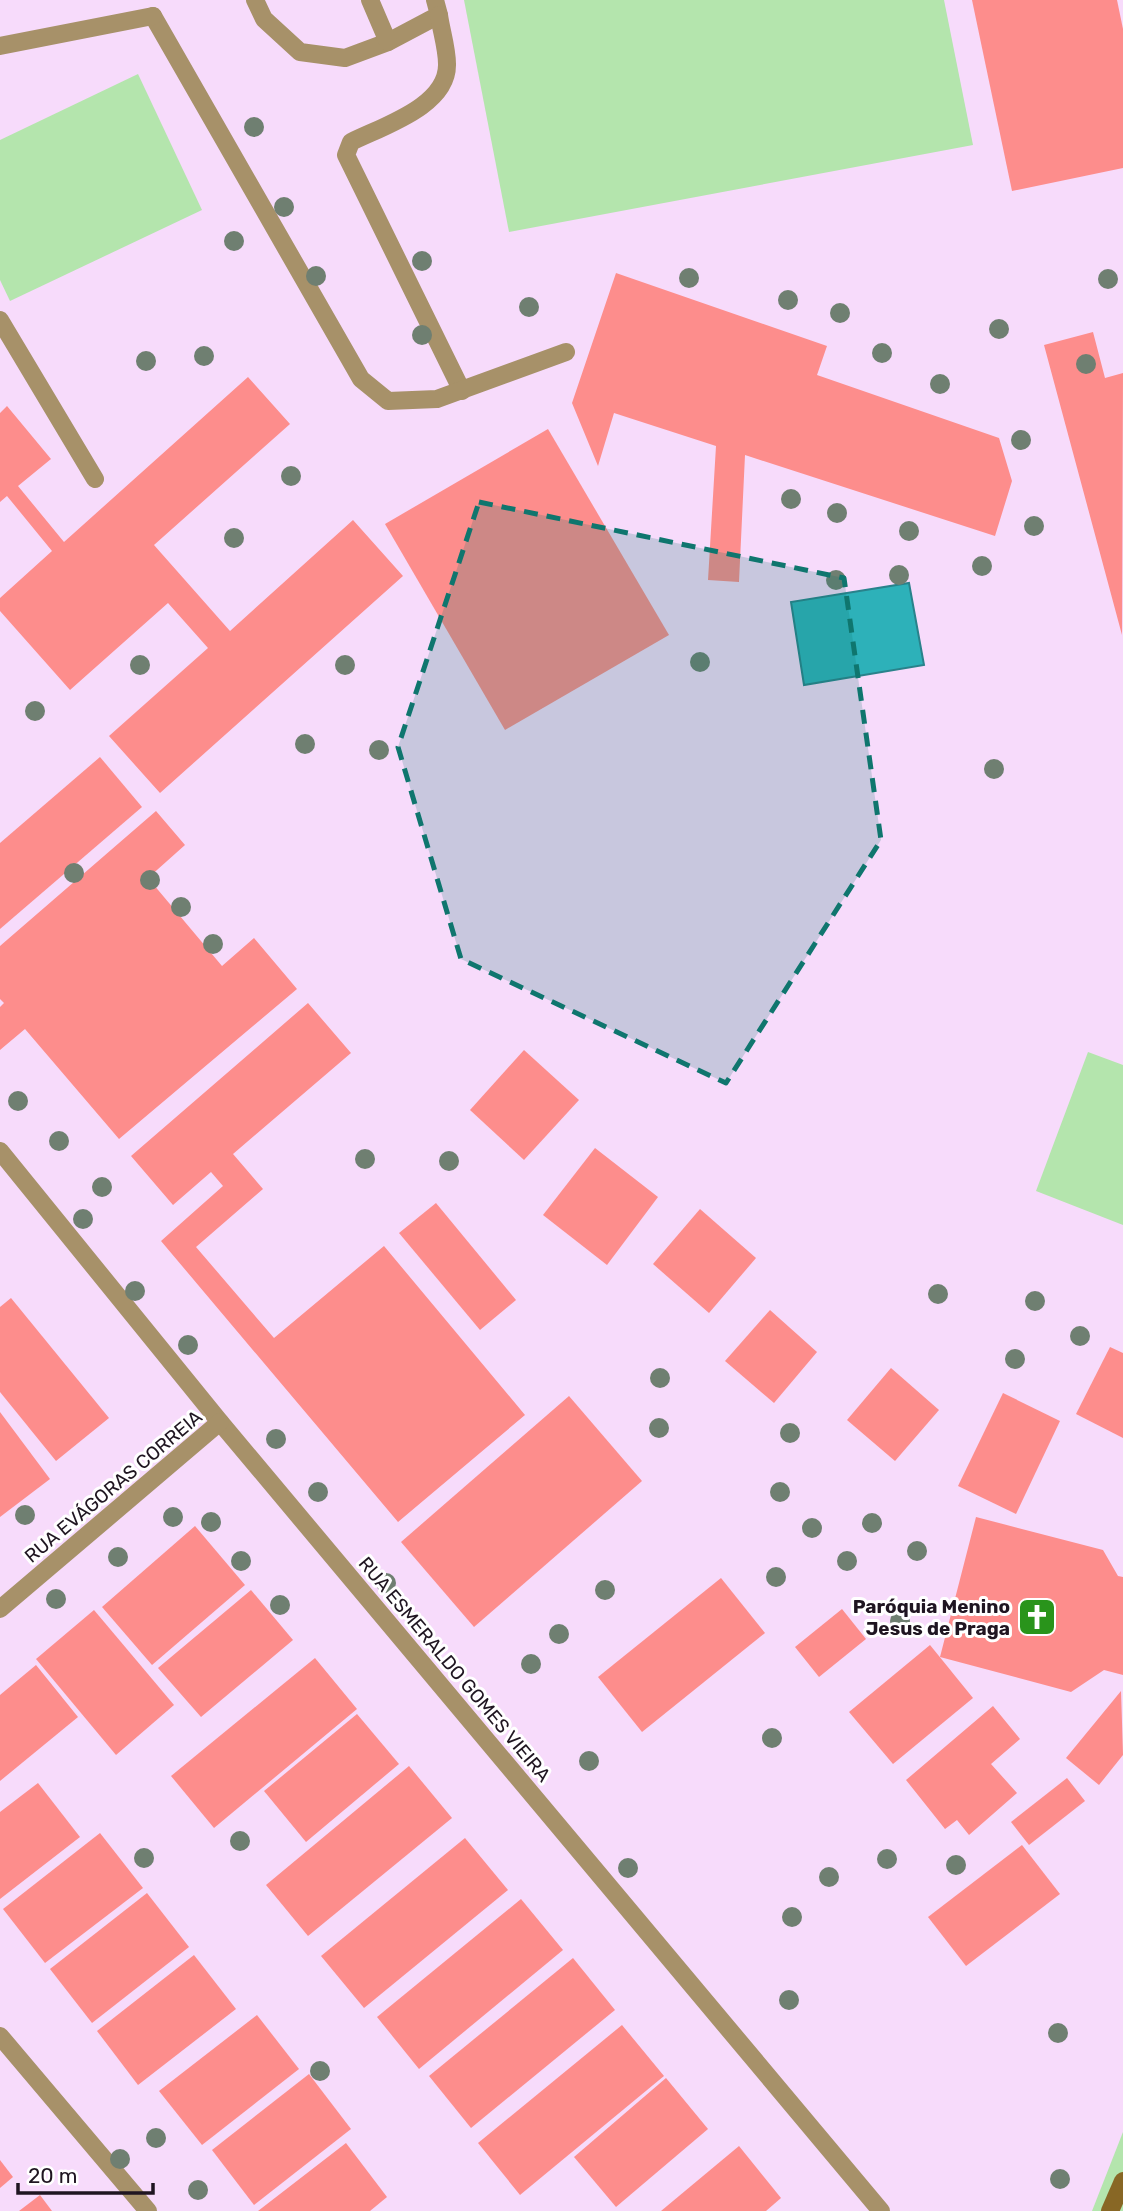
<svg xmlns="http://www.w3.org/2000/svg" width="1123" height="2211" font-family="Rubik,sans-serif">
<rect width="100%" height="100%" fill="#f7dbfb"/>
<g fill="#b4e5ad">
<path d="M464,0h480l29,145 -464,87z"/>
<path d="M138,74l64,136 -192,91 -10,-21v-140z"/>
<path d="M1088,1052l35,13v160l-87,-34z"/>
<path d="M1123,2132v79h-31z"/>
</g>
<path fill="#2db1b9" stroke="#29828b" stroke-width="2" d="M909,583l15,82 -120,20 -13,-83z"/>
<g fill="#fd8d8c">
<path d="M972,0h145l6,29v139l-111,23z"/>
<path d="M616,273l211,73 -10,29 182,63 13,43 -17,55 -250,-81 -6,127 -31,-2 8,-134 -102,-33 -16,53 -26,-63z"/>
<path d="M1093,332l12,46 18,-5 -1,262 -78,-290z"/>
<path d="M248,377l42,47 -136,121 76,86 123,-111 50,56 -243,217 -51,-57 99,-88 -40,-45 -98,87 -70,-79v-13l52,-47 -45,-55 -7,6v-89l7,-7 44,53 -33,27 46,56z"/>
<path d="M548,429l121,206 -164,95 -120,-206z"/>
<path d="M100,757l42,50 -142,122v-86z"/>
<path d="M156,811l29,34 -37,33 74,88 32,-28 43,51 -178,150 -94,-110 -25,21v-43l4,-4 -4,-4v-53z"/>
<path d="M308,1003l43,50 -118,101 30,35 -67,58 78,91 110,-92 141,169 -127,107 -237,-281 62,-55 -12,-14 -38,33 -42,-49z"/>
<path d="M524,1050l55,50 -55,60 -54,-50z"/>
<path d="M595,1148l63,49 -51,68 -64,-50z"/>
<path d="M436,1203l80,97 -36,30 -81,-97z"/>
<path d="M700,1209l56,49 -47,55 -56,-49z"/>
<path d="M11,1298l98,120 -53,43 -56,-69v-85z"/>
<path d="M770,1310l47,42 -43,51 -49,-42z"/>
<path d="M1110,1347l13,6v85l-47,-24z"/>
<path d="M891,1368l48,42 -44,51 -48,-41z"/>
<path d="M1003,1393l57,28 -44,93 -58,-28z"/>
<path d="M569,1396l73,85 -168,146 -73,-85z"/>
<path d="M0,1412l50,67 -50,38z"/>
<path d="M976,1517l127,33 15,26 5,1v98l-19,-5 -33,22 -131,-35z"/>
<path d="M195,1526l50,59 -93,80 -50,-58z"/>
<path d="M721,1578l44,55 -123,99 -44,-55z"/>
<path d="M251,1590l42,50 -92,77 -43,-49z"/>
<path d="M842,1609l24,30 -47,38 -24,-30z"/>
<path d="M94,1610l80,95 -58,50 -80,-96z"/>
<path d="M930,1645l43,53 -80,66 -44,-52z"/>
<path d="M315,1658l42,51 -143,119 -43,-52z"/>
<path d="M36,1665l42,52 -78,64v-86z"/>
<path d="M1121,1691l2,64 -24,30 -33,-27z"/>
<path d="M993,1706l27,33 -29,25 26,29 -48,42 -12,-15 -12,9 -39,-49z"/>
<path d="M357,1714l42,50 -93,78 -42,-51z"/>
<path d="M409,1766l43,52 -144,118 -42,-51z"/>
<path d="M1067,1778l18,23 -56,44 -18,-23z"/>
<path d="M38,1783l42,54 -80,62v-87z"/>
<path d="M100,1833l43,55 -98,75 -42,-54z"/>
<path d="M465,1838l43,52 -144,118 -43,-52z"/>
<path d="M1022,1845l38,49 -94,72 -38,-49z"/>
<path d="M147,1893l42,54 -97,76 -42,-54z"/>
<path d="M521,1899l42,51 -144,119 -42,-52z"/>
<path d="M194,1955l42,54 -98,76 -41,-54z"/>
<path d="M573,1958l42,52 -144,118 -42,-52z"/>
<path d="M257,2015l42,54 -97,76 -43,-54z"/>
<path d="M622,2025l42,51 -144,119 -42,-52z"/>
<path d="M309,2074l42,55 -97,76 -42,-55z"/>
<path d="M666,2078l42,51 -92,78 -42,-50z"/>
<path d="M346,2143l41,54 -17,14h-112z"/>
<path d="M739,2146l42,52 -15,13h-105z"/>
<path d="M0,2160l13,17 -13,11z"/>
<path d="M40,2195l12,16h-33z"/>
</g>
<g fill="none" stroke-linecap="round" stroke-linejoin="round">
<g stroke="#a79169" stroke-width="18">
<path d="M255,0l9,19 36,33 45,6 43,-16 51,-27 -4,-15"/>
<path d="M370,0l18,42"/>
<path d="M439,15c2,15 8,33 8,49 1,42 -64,62 -96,78l-5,13 116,236"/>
<path d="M153,16l208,363 27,22 49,-2 129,-47"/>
<path d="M0,320l95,159"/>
</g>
<g stroke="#a79169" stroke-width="18">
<path d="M0,46l153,-30"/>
<path d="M0,1151l220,271 661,789"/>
<path d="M0,1609l220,-187"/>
<path d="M0,2036l148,175"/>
</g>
<path stroke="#886725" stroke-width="18" d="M1110,2211l13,-30"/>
</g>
<g fill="#6f7f71">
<circle cx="254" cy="127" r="10"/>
<circle cx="284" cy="207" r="10"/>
<circle cx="234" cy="241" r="10"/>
<circle cx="422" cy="261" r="10"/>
<circle cx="316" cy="276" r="10"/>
<circle cx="689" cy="278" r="10"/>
<circle cx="1108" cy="279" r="10"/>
<circle cx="788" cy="300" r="10"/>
<circle cx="529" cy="307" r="10"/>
<circle cx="840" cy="313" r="10"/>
<circle cx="999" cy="329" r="10"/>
<circle cx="422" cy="335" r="10"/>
<circle cx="882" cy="353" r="10"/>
<circle cx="204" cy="356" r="10"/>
<circle cx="146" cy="361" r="10"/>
<circle cx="1086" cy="364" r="10"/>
<circle cx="940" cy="384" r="10"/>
<circle cx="1021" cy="440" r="10"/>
<circle cx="291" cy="476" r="10"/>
<circle cx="791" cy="499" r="10"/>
<circle cx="837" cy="513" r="10"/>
<circle cx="1034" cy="526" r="10"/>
<circle cx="909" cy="531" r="10"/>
<circle cx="234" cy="538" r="10"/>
<circle cx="982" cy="566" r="10"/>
<circle cx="899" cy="575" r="10"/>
<circle cx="836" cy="580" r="10"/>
<circle cx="700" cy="662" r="10"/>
<circle cx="140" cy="665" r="10"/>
<circle cx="345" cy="665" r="10"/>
<circle cx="35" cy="711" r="10"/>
<circle cx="305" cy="744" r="10"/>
<circle cx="379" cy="750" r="10"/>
<circle cx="994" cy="769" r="10"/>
<circle cx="74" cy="873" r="10"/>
<circle cx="150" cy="880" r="10"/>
<circle cx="181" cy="907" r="10"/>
<circle cx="213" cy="944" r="10"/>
<circle cx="18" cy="1101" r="10"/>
<circle cx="59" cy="1141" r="10"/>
<circle cx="365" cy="1159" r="10"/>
<circle cx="449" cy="1161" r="10"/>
<circle cx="102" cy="1187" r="10"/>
<circle cx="83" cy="1219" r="10"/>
<circle cx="135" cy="1291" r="10"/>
<circle cx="938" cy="1294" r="10"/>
<circle cx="1035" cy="1301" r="10"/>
<circle cx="1080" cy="1336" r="10"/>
<circle cx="188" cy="1345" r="10"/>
<circle cx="1015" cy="1359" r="10"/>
<circle cx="660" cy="1378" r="10"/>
<circle cx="659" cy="1428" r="10"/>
<circle cx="790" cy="1433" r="10"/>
<circle cx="276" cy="1439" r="10"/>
<circle cx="318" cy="1492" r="10"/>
<circle cx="780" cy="1492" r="10"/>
<circle cx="25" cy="1515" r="10"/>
<circle cx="173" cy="1517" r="10"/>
<circle cx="211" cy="1522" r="10"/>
<circle cx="872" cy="1523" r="10"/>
<circle cx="812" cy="1528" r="10"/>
<circle cx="917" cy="1551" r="10"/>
<circle cx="118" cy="1557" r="10"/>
<circle cx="241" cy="1561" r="10"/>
<circle cx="847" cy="1561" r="10"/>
<circle cx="776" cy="1577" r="10"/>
<circle cx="386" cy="1583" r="10"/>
<circle cx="605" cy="1590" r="10"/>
<circle cx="56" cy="1599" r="10"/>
<circle cx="280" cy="1605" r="10"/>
<circle cx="900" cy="1621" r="10"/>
<circle cx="559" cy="1634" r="10"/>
<circle cx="531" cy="1664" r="10"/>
<circle cx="772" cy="1738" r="10"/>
<circle cx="589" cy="1761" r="10"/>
<circle cx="240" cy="1841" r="10"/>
<circle cx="144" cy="1858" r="10"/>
<circle cx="887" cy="1859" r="10"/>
<circle cx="956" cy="1865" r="10"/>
<circle cx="628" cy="1868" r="10"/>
<circle cx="829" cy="1877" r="10"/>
<circle cx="792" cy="1917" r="10"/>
<circle cx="789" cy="2000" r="10"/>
<circle cx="1058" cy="2033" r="10"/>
<circle cx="320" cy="2071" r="10"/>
<circle cx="156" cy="2138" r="10"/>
<circle cx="120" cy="2159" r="10"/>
<circle cx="1060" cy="2179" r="10"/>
<circle cx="198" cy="2190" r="10"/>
</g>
<path fill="#0f766e" fill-opacity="0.2" stroke="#0f766e" stroke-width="5" stroke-dasharray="14 9" stroke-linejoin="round" d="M479,502l365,76 37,262 -155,243 -265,-124 -63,-212z"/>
<defs>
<symbol id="church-square" viewBox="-11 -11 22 22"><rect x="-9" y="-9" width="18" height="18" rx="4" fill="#29941b" stroke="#fff"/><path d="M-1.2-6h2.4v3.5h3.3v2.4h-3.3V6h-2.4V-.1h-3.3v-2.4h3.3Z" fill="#fff"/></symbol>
</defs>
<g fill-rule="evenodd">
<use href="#church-square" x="1015" y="1595" width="44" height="44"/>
</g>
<g text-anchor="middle" stroke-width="6" stroke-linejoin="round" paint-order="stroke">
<g font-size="19" fill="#1f1521" stroke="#fff">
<text transform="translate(113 1486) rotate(-40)" y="7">RUA EVÁGORAS CORREIA</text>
<text transform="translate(455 1669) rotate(50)" y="7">RUA ESMERALDO GOMES VIEIRA</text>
</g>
<g font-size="19" font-weight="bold" fill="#1f1521" stroke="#fff" text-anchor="end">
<text x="1010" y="1613">Paróquia Menino<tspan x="1010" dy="22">Jesus de Praga</tspan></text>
</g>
</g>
<path d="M18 2183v10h135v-10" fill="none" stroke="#1f1521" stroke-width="3.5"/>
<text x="28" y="2183" font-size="21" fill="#1f1521" stroke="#ffffff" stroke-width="5" paint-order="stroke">20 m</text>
</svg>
